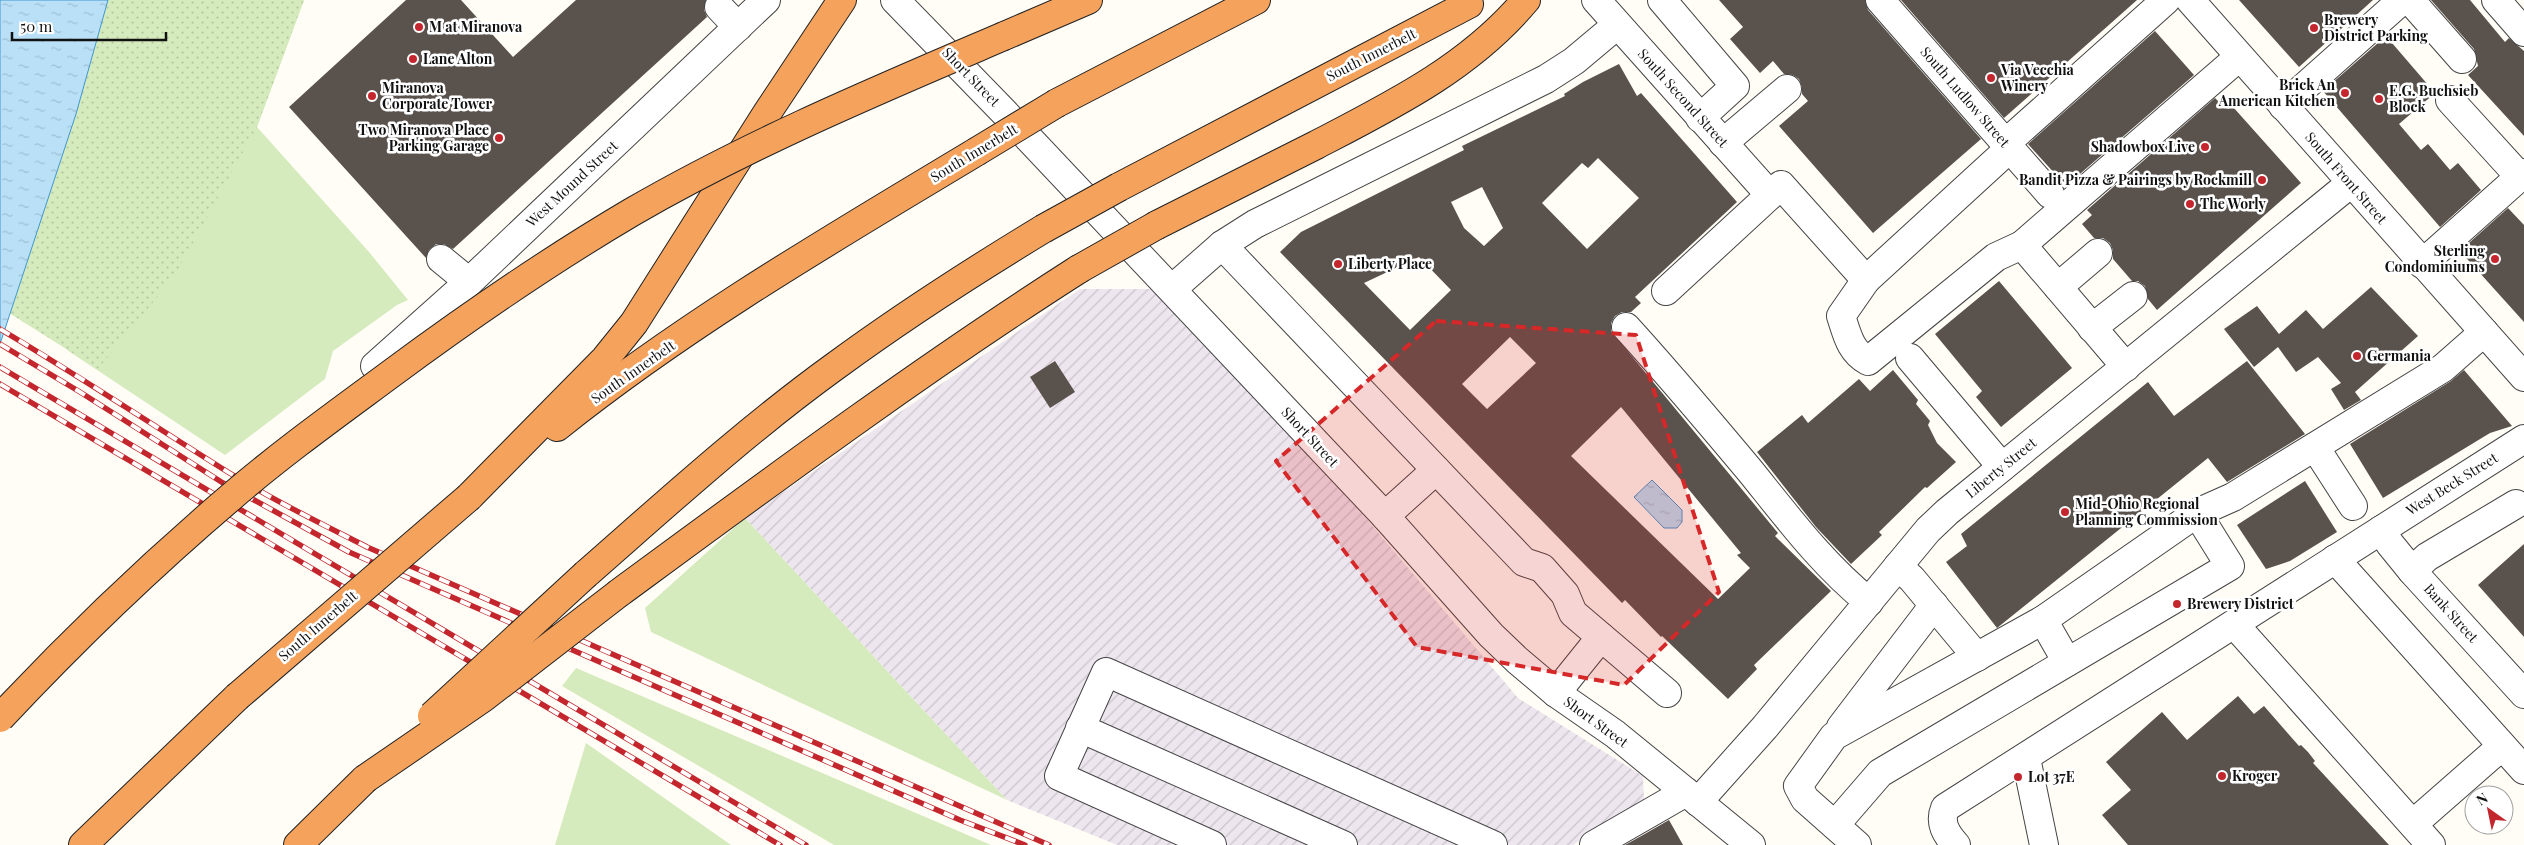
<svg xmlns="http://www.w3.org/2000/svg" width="2524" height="845" font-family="'Playfair Display',serif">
<defs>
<pattern id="industrial-furrows" width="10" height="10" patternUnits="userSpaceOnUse" patternTransform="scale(1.25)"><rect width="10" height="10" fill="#eee6ef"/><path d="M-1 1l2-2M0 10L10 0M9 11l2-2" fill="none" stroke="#cbc4cc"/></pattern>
<pattern id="park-dots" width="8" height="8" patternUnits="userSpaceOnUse" patternTransform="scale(1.25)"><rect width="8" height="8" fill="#d5ebbd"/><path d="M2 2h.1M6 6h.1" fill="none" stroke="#b6c8a1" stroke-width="1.8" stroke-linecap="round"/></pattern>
<pattern id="water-ripples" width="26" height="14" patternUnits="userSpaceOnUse" patternTransform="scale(1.25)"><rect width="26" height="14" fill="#b9e0f7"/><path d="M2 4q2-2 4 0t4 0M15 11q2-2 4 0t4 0" fill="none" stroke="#9ebfd3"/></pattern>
</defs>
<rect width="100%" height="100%" fill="#fffdf5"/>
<path fill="url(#industrial-furrows)" d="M1080,289h92l346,409 125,78 1,24 -71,45h-456l-110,-45 -262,-282z"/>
<g fill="#d5ebbd">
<path d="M287,0h17l-47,127 112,125 39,48 -11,5 -64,46 -8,28 -100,76 -158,-105 34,-76z"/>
<path d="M745,518l262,282 -356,-168 -6,-24z"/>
<path d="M576,668l415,177h-157l-272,-159z"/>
<path d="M586,743l145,102h-176z"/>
</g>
<path fill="url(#park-dots)" d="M108,0h196l-47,127 -83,150 -76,92 -89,-56 67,-199z"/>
<g fill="url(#water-ripples)" stroke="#3f96cf">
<path d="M0,0h108l-32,114 -76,230z"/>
<path d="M1652,480l30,30v12l-5,6h-13l-30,-31z"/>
</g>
<g fill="#5a524d" fill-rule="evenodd">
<path d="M406,0h55l52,57 63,-57h130l-2,10 3,7 -254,232 -9,-5h-8l-7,6 -3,8 -137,-151z"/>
<path d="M1719,0h146l3,10 113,129 -108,94 -94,-107 29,-25 -6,-7v-7l-3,-8 -6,-4 -9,-1 -11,-13 -13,12 -30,-34 13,-12z"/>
<path d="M1901,0h236l-133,118z"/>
<path d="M2239,0h134l-74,67z"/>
<path d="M2431,0h39l35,42 4,-4 15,13v85l-56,-61 10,-9 -4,-17z"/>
<path d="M2155,31l39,44 -128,111 -38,-42z"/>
<path d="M2386,36l49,57 -36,31 22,26 7,-6 22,26 8,-7 23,27 -41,37 -117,-136z"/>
<path d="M1619,64l18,32 4,-3 96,109 -102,95 6,6 -10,9h-9l-7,4 -4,7v8l167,202 -3,3 56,55 -77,74 3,4 -29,30 -66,-63 -1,1 -36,-37 -3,3 -342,-351 21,-20 163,-82 -2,-4 103,-50 -1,-2 19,-12zM1598,158l41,40 -52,51 -45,-46 40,-40 6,5zM1482,187l21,41 -19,18 -20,-18 -13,-26zM1419,257l32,33 -41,40 -46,-47zM1510,337l26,26 -49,46 -25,-25zM1621,407l120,146 -4,2 13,13 -32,31 -147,-143z"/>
<path d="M2215,98l5,5 5,-5 76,85 -144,127 -9,-11 -3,-13 -7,-5h-6l-19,-22v-9l-3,-7 -7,-5h-9l-12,-14 10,-9 -5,-5z"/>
<path d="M2508,208l16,17v97l-64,-71z"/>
<path d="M1999,281l73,87 -71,59 -25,-30 6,-6 -47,-57z"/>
<path d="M2371,287l47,49 -63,56 6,8 -17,10 -13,-21 10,-6 -23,-26 -22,15 -18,-25 -24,20 -30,-38 33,-23 22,28 27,-24 17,19z"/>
<path d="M1055,361l20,31 -25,16 -20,-31z"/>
<path d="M2247,361l58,73 -78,48 -19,-24 -211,170 -51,-66 21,-16 -6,-12 187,-152 26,34z"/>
<path d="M1893,370l25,30 -2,4 14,17 -2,4 9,18 19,19 -29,26 -2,-1 -46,45 3,3 -31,29 -35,-37 -59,-75 45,-37 6,8 51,-44 11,12z"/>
<path d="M2464,370l48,56 -22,7 -107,65 -33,-54 101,-63z"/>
<path d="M2305,481l32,51 -47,29 -24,8 -29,-44z"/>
<path d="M2524,544v93l-46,-52z"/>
<path d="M2238,696l16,18 10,-8 35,40 2,-1 7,7 7,9 -2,2 76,82h-261l-26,-30 29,-25 -25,-28 56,-50 25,28z"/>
<path d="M1669,820l14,25h-58l18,-10z"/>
</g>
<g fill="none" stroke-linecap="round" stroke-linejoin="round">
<defs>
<g id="minor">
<path d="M895,0l108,111 382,405 106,119 26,25 39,33 59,41 136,111"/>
<path d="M1596,0l174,195"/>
<path d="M1662,0l73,86 -35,32"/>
<path d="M1880,0l170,194"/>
<path d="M2190,0l334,377"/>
<path d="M2410,0l52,59"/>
<path d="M2496,0l28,32"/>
<path d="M719,7l19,20"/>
<path d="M2450,100l70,77"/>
<path d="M2283,106l119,-106"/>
<path d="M1723,143l64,-54"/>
<path d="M2006,143l160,-143"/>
<path d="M1222,245l302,317 18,6 23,26 8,19 94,80"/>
<path d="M441,259l28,23"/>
<path d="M2422,264l102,-91"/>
<path d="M1866,280l-25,36c6,18 9,35 27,45l128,-104 26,-12"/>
<path d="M2058,287l40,-34"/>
<path d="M1172,289l50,-44 33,-21 291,-145 28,-18 43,-36"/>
<path d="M1666,291l115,-106 85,95 144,-132"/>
<path d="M1626,327c43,47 84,96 125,145 37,46 72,93 118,130"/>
<path d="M2092,328l41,-32"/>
<path d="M1910,358l92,109"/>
<path d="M375,366l94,-84 297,-282"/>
<path d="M2126,367l-104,-122 217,-188"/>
<path d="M2315,447l38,59"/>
<path d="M1385,516l51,-46"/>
<path d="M2381,530l9,14 22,27 112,123"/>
<path d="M2335,559l189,211"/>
<path d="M1898,566l14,13 65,78"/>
<path d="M2412,571l15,-14 89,-53"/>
<path d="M2043,620l24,42"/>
<path d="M2234,624l197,221"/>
<path d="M1556,693l45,-56"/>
<path d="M1841,727l93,-122"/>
<path d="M1080,728l263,117"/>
<path d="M2026,758l18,87"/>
<path d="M1698,802l67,-75 163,-197 19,-18 404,-329"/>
<path d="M2413,824l89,-78"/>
<path d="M1835,825l45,-52 350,-207 -33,-53"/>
<path d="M1212,845l-153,-69 47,-104 387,173"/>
<path d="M1594,845l92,-53"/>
<path d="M1857,845l-52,-46 -7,-13 36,-50 209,-116 154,-107 36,-16 210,-129 41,-36"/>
<path d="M1956,845c-10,-11 -17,-22 -11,-37l579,-369"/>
</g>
<g id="highway">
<path d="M1004,36l84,-36"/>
<path d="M1057,103l199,-103"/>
<path d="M1119,187l350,-183"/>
<path d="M1157,225c53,-27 106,-53 159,-80 77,-40 154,-78 210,-145"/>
<path d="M557,427c130,-104 276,-189 419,-275"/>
<path d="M469,497l136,-138 29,-36 133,-210 75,-113"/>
<path d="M586,574c81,-71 161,-144 248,-207 68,-50 138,-95 209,-138"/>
<path d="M619,593c151,-111 302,-223 460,-324"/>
<path d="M83,845l154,-148"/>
<path d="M298,845l67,-66"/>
</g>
</defs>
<use href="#minor" stroke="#444" stroke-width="30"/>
<use href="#highway" stroke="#222" stroke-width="30"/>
<use href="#minor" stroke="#fff" stroke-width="28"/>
<use href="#highway" stroke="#f5a25d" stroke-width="28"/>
<defs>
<g id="rail">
<path d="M0,329c76,45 148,93 223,140 46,29 95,53 144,78l682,298"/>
<path d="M0,344l80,48 143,91 126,69 611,268 65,25"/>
<path d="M0,367l806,478"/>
<path d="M0,384l780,461"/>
</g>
</defs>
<use href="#rail" stroke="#c4262e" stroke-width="5.5"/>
<use href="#rail" stroke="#fff" stroke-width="4" stroke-dasharray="11" stroke-linecap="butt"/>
<defs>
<g id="highway-bridge">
<path d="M976,152l81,-49"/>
<path d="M1043,229l76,-42"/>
<path d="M1079,269l78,-44"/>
<path d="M237,697l232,-200"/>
<path d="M432,716l154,-142"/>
<path d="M0,718c72,-77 150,-152 231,-221 51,-44 107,-84 161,-124 77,-57 157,-112 240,-161 119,-69 246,-122 372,-176"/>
<path d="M365,779l118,-81 136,-105"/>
</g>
</defs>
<use href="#highway-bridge" stroke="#222" stroke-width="30" stroke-linecap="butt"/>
<use href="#highway-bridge" stroke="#f5a25d" stroke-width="28"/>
</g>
<path fill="#d62828" fill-opacity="0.2" stroke="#d62828" stroke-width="4" stroke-dasharray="10 6" stroke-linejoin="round" d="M1436,321l200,14 83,257 -95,93 -207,-38 -141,-186z"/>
<g fill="#c4262e" stroke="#fff" stroke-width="2">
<circle cx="419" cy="27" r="5"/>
<circle cx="2314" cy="28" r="5"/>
<circle cx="413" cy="59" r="5"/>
<circle cx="1991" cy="78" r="5"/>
<circle cx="2345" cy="93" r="5"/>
<circle cx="372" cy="96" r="5"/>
<circle cx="2379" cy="99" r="5"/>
<circle cx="499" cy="138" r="5"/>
<circle cx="2205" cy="147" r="5"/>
<circle cx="2262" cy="180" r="5"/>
<circle cx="2190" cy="204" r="5"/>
<circle cx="2495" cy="259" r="5"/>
<circle cx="1338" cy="264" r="5"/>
<circle cx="2357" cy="356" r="5"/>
<circle cx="2065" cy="512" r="5"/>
<circle cx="2177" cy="604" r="5"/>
<circle cx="2222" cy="776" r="5"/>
<circle cx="2018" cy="777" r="5"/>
</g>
<g text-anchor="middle" stroke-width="5" stroke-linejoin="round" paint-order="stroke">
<g font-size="14" font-weight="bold" fill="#111" stroke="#fff" text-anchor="start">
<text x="2324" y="25">Brewery<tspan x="2324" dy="16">District Parking</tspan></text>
<text x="429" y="32">M at Miranova</text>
<text x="423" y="64">Lane Alton</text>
<text x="2001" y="75">Via Vecchia<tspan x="2001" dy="16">Winery</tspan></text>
<text x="2335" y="90" text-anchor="end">Brick An<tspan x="2335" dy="16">American Kitchen</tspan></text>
<text x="382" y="93">Miranova<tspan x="382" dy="16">Corporate Tower</tspan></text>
<text x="2389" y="96">E.G. Buchsieb<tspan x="2389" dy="16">Block</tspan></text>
<text x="489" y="135" text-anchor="end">Two Miranova Place<tspan x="489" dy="16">Parking Garage</tspan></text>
<text x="2195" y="152" text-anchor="end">Shadowbox Live</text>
<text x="2252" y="185" text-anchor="end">Bandit Pizza &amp; Pairings by Rockmill</text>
<text x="2200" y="209">The Worly</text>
<text x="2485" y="256" text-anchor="end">Sterling<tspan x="2485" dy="16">Condominiums</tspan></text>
<text x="1348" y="269">Liberty Place</text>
<text x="2367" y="361">Germania</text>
<text x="2075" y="509">Mid-Ohio Regional<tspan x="2075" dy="16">Planning Commission</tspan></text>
<text x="2187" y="609">Brewery District</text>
<text x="2232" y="781">Kroger</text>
<text x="2028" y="782">Lot 37E</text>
</g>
<g font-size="14" fill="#111" stroke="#fff">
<text transform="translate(1371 55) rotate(-27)" y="5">South Innerbelt</text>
<text transform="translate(971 77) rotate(46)" y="5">Short Street</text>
<text transform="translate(1965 97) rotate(49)" y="5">South Ludlow Street</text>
<text transform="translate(1683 98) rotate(48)" y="5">South Second Street</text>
<text transform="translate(974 153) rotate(-31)" y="5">South Innerbelt</text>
<text transform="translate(2346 178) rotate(49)" y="5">South Front Street</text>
<text transform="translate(572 184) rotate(-43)" y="5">West Mound Street</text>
<text transform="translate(633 372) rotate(-35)" y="5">South Innerbelt</text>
<text transform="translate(1310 437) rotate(47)" y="5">Short Street</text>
<text transform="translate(2001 468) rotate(-39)" y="5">Liberty Street</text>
<text transform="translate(2452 484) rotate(-32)" y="5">West Beck Street</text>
<text transform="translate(2451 613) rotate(48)" y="5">Bank Street</text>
<text transform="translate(318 626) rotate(-41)" y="5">South Innerbelt</text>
<text transform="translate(1596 722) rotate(36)" y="5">Short Street</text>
</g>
</g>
<g transform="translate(2489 810) rotate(327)"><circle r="24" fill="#ffffff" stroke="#a0a0a0"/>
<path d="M0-4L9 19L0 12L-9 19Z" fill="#c4262e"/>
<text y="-8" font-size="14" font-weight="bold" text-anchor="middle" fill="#111111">N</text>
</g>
<path d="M12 32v8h154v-8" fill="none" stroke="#111111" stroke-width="2.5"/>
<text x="20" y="32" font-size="15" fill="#111111" stroke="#ffffff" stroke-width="4" paint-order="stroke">50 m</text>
</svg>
